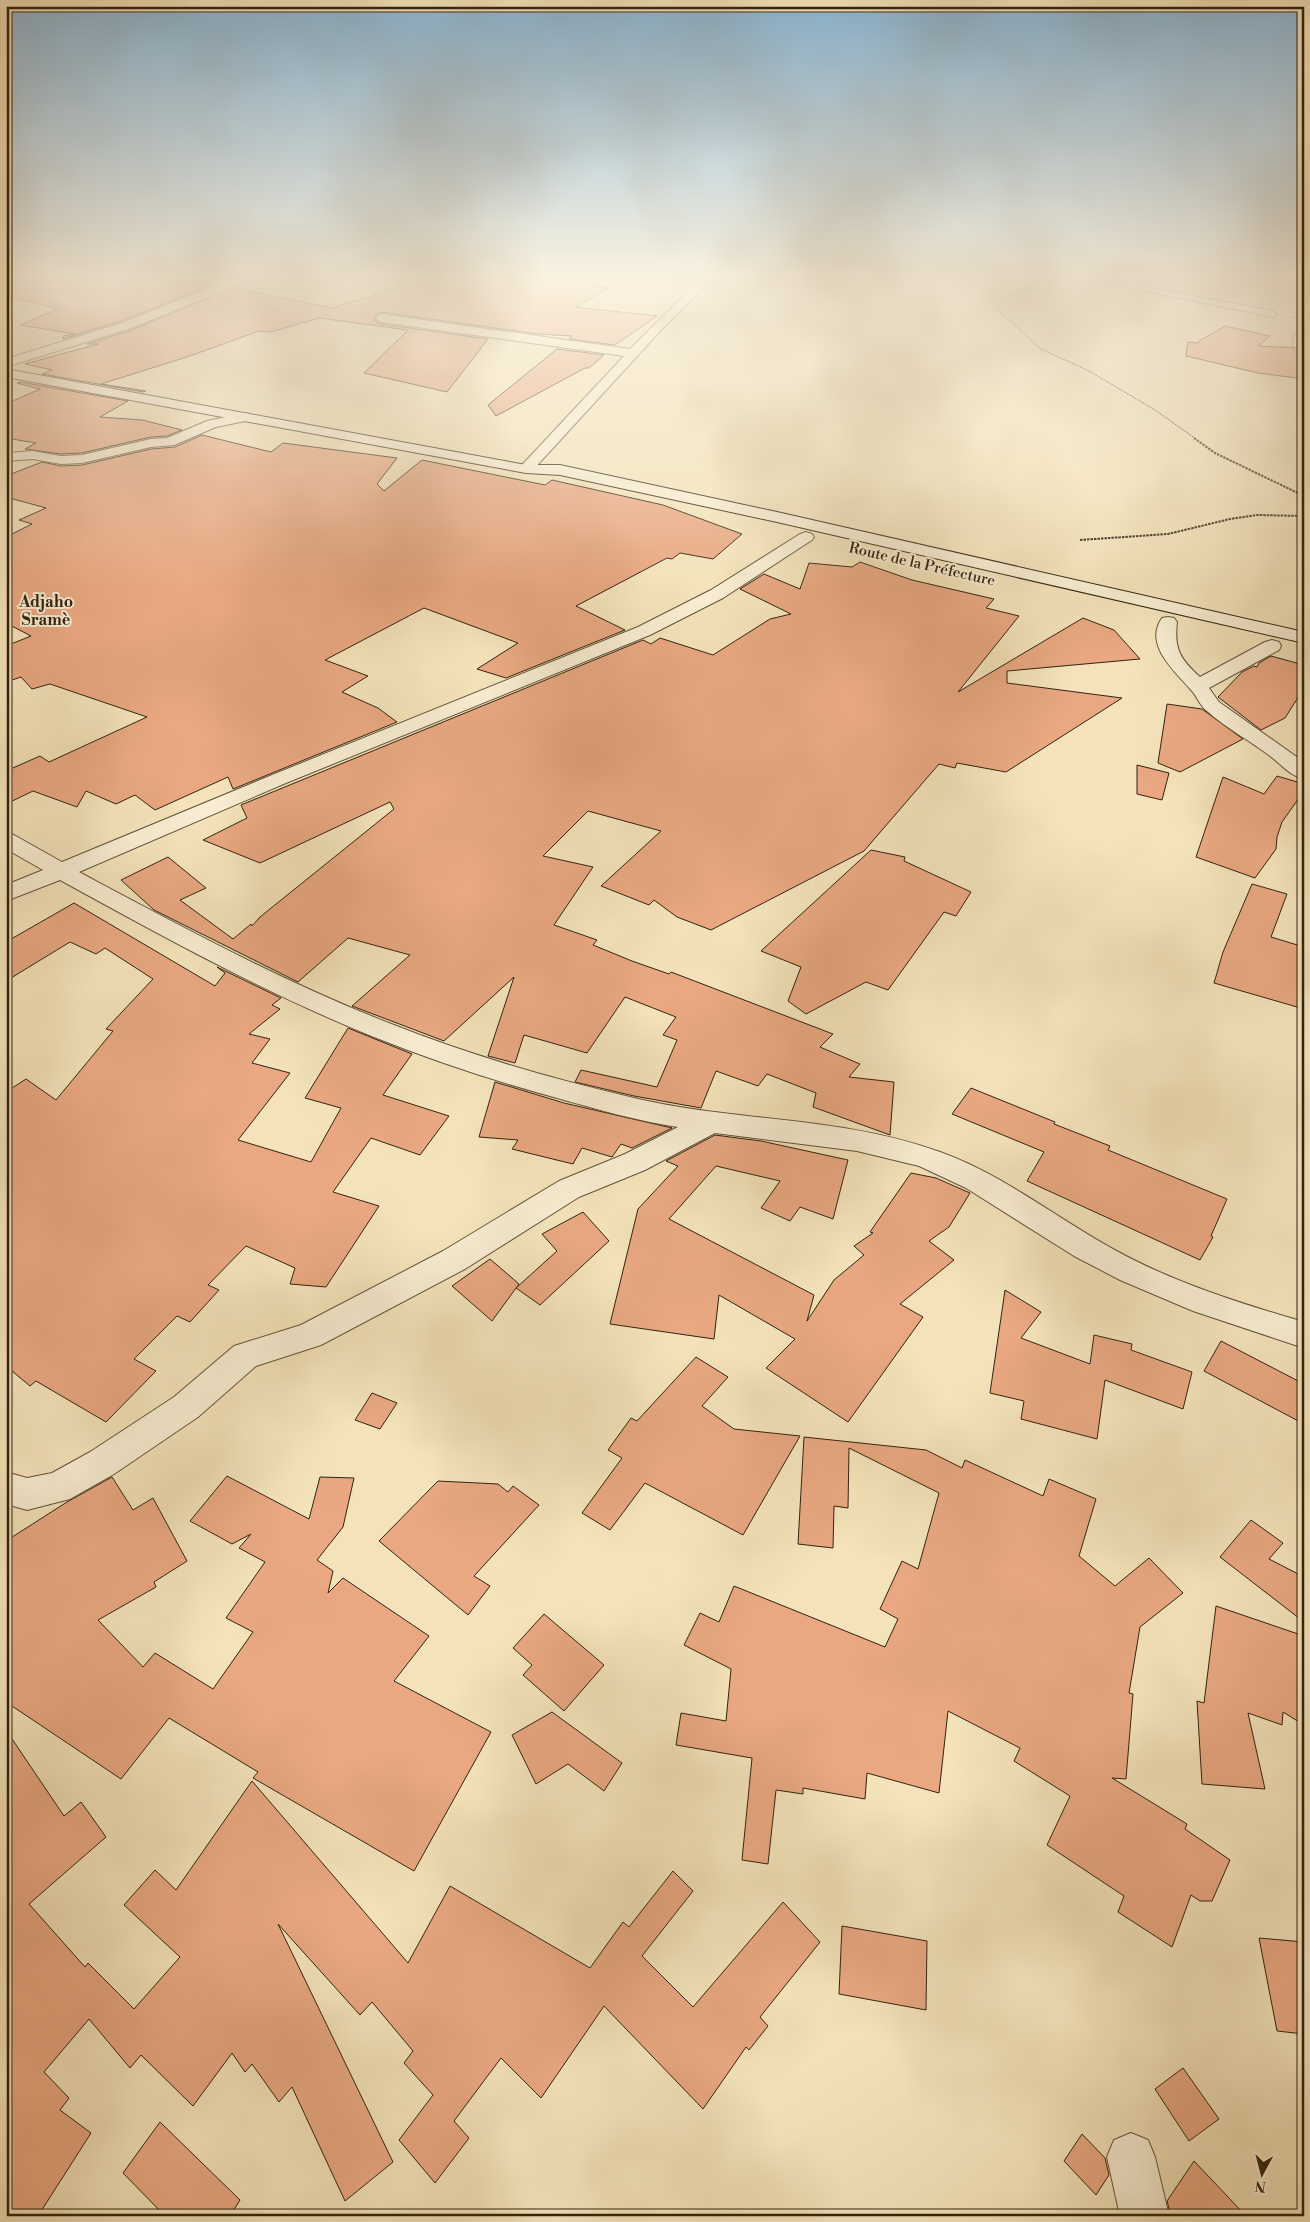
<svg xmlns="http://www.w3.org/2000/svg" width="1310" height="2222" font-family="'Libre Bodoni',serif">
<rect width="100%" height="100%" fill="#f4e3ba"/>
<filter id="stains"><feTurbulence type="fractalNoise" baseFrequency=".004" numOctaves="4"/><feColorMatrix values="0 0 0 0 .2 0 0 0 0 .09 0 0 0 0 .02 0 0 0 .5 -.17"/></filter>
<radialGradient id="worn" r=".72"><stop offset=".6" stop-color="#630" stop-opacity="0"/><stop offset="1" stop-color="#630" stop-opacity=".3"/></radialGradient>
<g fill="#e9a882" stroke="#312310">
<path d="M6,278h156l58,4 -99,39 -58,18v-3l12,-2 -55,-9 38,-16 -52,-13z"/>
<path d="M399,278h202l-7,8 14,2 -32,19 81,9 -42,29 -46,-6 3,-3 -34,-2 -157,-22 -7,4v4l7,4 107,15 -41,53 -83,-19 44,-43 -89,-12 -48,14 -12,-1 -72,26 -86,27 45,7 -3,1 -101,-18 10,-4 -27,-6 73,-20h-11l45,-14 111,-47 5,1 -8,5 92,19 66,-20z"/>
<path d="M1225,326l45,10 -12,10 46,2v31l-46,-6 -72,-17 2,-14 11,1v-2z"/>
<path d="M557,349l47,6 -15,13h-4l-89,48 -8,-11z"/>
<path d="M20,382l108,19 -28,16 42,3 40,10 -15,6 -16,1 -69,16 -21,1 -36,-5 11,-6 -30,-5v-34l34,-15 -23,-6z"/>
<path d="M202,435l69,17 12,-9 114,15 -20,26 7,7 38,-31 123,25 7,-5 111,25 79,29 -29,25 -33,-6 -8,6 -5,-1 -91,48 49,24 -119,48 -29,-9 41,-26 -94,-35 -99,52 43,16 -26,16 36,16 19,14 -164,67 -5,-12 -73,33 -20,-15 -19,9 -30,-13 -9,16 -44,-16 -27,13v-33l34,-15 9,6 98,-45 -97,-33 -18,5 -11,-12 -15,5v-36l25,-10 -25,-13v-86l26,-13 -13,-4 27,-12 -40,-11v-21l36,-14 19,4 21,-1 69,-16 24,-2z"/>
<path d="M860,562l52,18 82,19 -8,9 33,8 -61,76 125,-74 31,12 26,29 -133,12v12l115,15 -116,74 -49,-9 -2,5 -16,-4 -75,87 -153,79 -34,-13 -23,-17 -5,5 -48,-19 60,-55 -73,-20 -45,45 50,11 -39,58 43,15 -4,5 39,16 37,13 2,-2 162,62 -13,13 40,17 -11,13 45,5 -4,53 -77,-28 3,-14 -49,-19 -9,12 -42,-15 -15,37 -67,-12 -59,-14 6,-12 76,17 20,-47 -14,-5 13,-18 -51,-20 -38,56 -63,-18 -9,28 -27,-7 26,-79 -70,64 -92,-35 58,-51 -62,-17 -50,44 -144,-72 -33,-30 47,-23 38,31 -26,12 53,39 18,-15 1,2 8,-9 134,-108 -4,-7 -130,61 -57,-23 44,-22 -6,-13 402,-165 8,4 9,-6 53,17 57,-36 21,-5 -51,-25 24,-15 36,15 9,-26 43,4z"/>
<path d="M1271,656l33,9v23l-19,30 -24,12 -43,-33 24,-25 12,-6 3,1 2,-4z"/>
<path d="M1167,704l35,5 41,30 -63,33 -22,-9z"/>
<path d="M1137,765l32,8 -7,27 -25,-6z"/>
<path d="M1277,776l27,8v7l-22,31 -5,15 -1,12 -21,29 -59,-21 27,-80 41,17z"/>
<path d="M871,850l34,7 -1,4 67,31 -15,24 -12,-4 -56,78 -22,-8 -60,32 -18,-13 13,-34 -40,-16z"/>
<path d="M1252,884l35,10 -16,43 33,10v62l-90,-26 9,-31z"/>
<path d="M74,903l141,83 10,-13 -8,-6 64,31 -9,7 8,4 -31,25 21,5 -18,24 38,10 -52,67 73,22 30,-54 -36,-10 43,-70 64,26 -29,41 66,21 -29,39 -49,-17 -38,54 46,14 -53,81 -36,-3 5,-16 -49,-22 -38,39 11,5 -29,32 -13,-6 -43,43 22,12 -50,51 -70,-41 -6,5 -24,-20v-274l20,-13 30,21 57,-69 -7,-2 47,-50 -48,-31 -9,6 -26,-12 -64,39v-39z"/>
<path d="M495,1082l69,21 108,25 -40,20 -11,-4 -9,13 -30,-9 -9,16 -61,-15 6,-9 -39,-3z"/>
<path d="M971,1088l84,34 -1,2 56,22 -2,4 119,49 -16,37 2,1 -13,23 -173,-79 17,-29 -92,-38z"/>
<path d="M715,1135l46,6 87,19 -15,59 -33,-12 -10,14 -29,-13 19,-27 -64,-15 -47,53 145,76 -7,26 27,-41 30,-25 -10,-9 19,-13 -3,-1 41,-59 25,5 34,15 -21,34 -20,14 25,19 -54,44 23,13 -75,105 -82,-54 29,-29 -76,-44 -5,44 -104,-15 28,-115 40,-43 -12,-5z"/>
<path d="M583,1212l26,29 -69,64 -24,-17 41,-37 -15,-17z"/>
<path d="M490,1259l29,25 -27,37 -40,-35z"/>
<path d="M1005,1290l36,22 -20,26 69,26 4,-29 38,9 -1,6 61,22 -9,37 -78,-29 -8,59 -76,-20 3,-18 -34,-8z"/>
<path d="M1221,1341l83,43v40l-100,-53z"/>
<path d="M696,1357l32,20 -26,29 32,23 66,7 -57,99 -98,-52 -35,47 -28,-17 40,-55 -14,-8 23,-32 6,3z"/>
<path d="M372,1393l25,10 -17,26 -25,-9z"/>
<path d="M804,1437l122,13 36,18 3,-8 78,36 6,-17 47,20 -17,57 36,30 34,-28 34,35 -43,34 -11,66 4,1 -7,85 -14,-1 75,46 -2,5 45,31 -18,41h-12l-9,-6 -19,52 -54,-35 6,-16 -77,-51 23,-49 -56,-35 6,-13 -72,-37 -9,82 -72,-20 -2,26 -62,-11v6l-27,-4 -8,74 -26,-4 10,-102 -76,-13 5,-32 45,8 5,-52 -47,-24 16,-32 19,9 15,-36 151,61 13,-28 -18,-10 22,-48 16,8 21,-76 -90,-45 -1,60 -14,-2 -1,42 -35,-4z"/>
<path d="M227,1476l82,43 11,-42 34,1 -11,49 -26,33 16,11 -5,22 15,-15 86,58 -35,45 97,51 -77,139 -161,-93 5,-6 -89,-54 -48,61 -115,-77v-161l61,-39 45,-25 21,33 20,-12 34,63 -33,21 2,5 -58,33 45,47 12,-14 58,36 40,-57 -27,-14 39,-56 -26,-14 12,-14 -19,10 -42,-23z"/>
<path d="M438,1481l60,3 10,8 5,-6 26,19 -65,71 16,10 -22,29 -89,-74z"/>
<path d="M1251,1520l32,23 -14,16 35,18v45l-84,-65z"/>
<path d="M1216,1606l88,30v89l-21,-13 -1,13 -34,-12 17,76 -63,-5 -5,-83 7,2z"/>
<path d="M544,1614l60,51 -40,46 -41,-36 9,-10 -19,-17z"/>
<path d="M552,1712l70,51 -18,28 -36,-27 -32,20 -24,-49z"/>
<path d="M6,1730l58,86 17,-14 25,35 -77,67 56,63 3,-4 46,46 46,-52 -56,-52 31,-35 21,20 76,-109 156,182 42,-77 140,82 33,-46 6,5 44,-56 20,20 -51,65 51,51 90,-105 37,40 -60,75 8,9 -19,24 -3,-3 -43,62 -99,-103 -63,92 -40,-40 -47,63 15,17 -34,45 -36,-43 34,-45 -29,-32 9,-12 -41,-49 -12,13 -82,-91 115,238 -48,39 -53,-114 -13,15 -27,-38 -7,8 -13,-19 -39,53 -52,-51 -11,13 -41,-49 -45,53 25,26 -9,12 31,23 -53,83h-32z"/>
<path d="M842,1926l85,15 -1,69 -87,-16z"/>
<path d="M1259,1938l45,4v92l-27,-3z"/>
<path d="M1183,2068l36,51 -30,22 -34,-52z"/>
<path d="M160,2122l80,78 -10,16h-65l-42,-43z"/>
<path d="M1082,2134l23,24 4,17 -13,20 -32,-34z"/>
<path d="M1194,2161l52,55h-75l-4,-15z"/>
</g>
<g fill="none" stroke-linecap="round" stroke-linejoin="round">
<defs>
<g id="lane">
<path d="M669,278h13l22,7 -4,2z"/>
<path d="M1084,278h15l174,33 4,3 -4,3 -185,-37z"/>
</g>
<g id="street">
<path d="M235,278h15l-31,15 -88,35 -125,39v-8l116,-36z"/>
<path d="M702,278h12l-52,51 -131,143h-10l-2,-3 2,-3 103,-110 -243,-34 -6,-4 6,-4 249,35z"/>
<path d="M245,413l5,1 2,3 -2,3 -34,7 -42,18 -23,2 -69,16 -21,1 -28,-5 -27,2v-8l27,-2 28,5 21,-1 69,-16 16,-1 40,-17z"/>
<path d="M806,532l6,2 2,3 -2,3 -89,58 -73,37 -364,148 -207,89c103,55 206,111 315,153 78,31 159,54 240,73 101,24 207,18 306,54 62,22 115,65 173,97 59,33 126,54 191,73v26l-111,-37 -73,-31 -46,-24 -108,-68 -47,-22 -62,-15 -142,-18 -70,37 -66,27 -114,72 -144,76 -65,21 -58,51 -84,57 -44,25 -43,11 -21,-6v-32l21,6 25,-5 38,-21 84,-55 60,-51 67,-21 142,-74 116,-70 66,-27 53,-27c-41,-6 -81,-18 -121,-29 -62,-17 -123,-37 -183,-61 -109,-44 -212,-101 -314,-157l-54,21v-16l37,-15 -37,-21v-16l8,2 48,27 210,-87 366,-148 73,-37 89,-56z"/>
<path d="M1168,617l6,1 3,4c-3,27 3,37 23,55l65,-35 7,-2 7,2 2,4 -2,4 -70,38 10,14 85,60v17c-14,-3 -23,-15 -34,-23 -21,-16 -44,-28 -63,-45 -7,-5 -10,-15 -16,-21 -15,-18 -48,-45 -29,-72z"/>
<path d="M1131,2133l17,7 7,17 14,59h-49l-13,-59 7,-17z"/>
</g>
<path id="secondary" d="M6,369l520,96h34l217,47 527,120v11l-527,-121 -217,-47 -34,-2 -520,-96z"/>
</defs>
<use href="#lane" stroke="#62533a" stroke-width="2"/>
<use href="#street" stroke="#62533a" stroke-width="2"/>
<use href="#secondary" stroke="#312310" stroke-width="2"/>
<g stroke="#312310" stroke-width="1" stroke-dasharray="2 1" stroke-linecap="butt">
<path d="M1044,278l-41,23 -6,8 44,40 48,22 66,39 41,29"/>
<path d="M1292,317l12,2"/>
<path d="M1304,325l-10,9 -2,14 10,13 -2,18 4,13"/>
</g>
<g stroke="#312310" stroke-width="2" stroke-dasharray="2.5 1" stroke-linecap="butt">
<path d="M1194,438l21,15 89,43"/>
<path d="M1080,540l88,-6 62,-15 27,-4 47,1"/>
</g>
<use href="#lane" fill="#f8edd2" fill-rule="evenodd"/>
<use href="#street" fill="#f8edd2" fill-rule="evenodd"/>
<use href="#secondary" fill="#f8edd2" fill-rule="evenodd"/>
</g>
<linearGradient id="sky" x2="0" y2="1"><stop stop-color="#8bb7d6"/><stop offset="0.47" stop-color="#faf2e0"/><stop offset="1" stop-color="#faf2e0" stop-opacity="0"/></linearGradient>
<rect width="1310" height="589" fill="url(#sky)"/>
<g text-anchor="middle" stroke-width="4" stroke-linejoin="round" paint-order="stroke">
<g font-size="15" fill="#312310" stroke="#f8edd2">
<text transform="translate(922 564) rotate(13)" y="5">Route de la Préfecture</text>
</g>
<g font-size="16" font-weight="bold" fill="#312310" stroke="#f8edd2">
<text x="46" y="607">Adjaho<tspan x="46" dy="18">Sramè</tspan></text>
</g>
</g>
<rect width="1310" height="2222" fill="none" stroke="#f4e3ba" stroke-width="25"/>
<rect x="8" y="8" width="1295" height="2207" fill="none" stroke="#312310" stroke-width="2.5"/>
<rect x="12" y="12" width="1285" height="2197" fill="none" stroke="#312310"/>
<g transform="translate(1262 2174) rotate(187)" stroke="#f8edd2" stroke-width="4" paint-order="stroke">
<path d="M0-4L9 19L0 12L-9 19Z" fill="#312310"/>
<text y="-8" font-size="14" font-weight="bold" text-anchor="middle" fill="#312310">N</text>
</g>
<rect width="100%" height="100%" filter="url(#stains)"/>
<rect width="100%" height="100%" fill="url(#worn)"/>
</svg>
